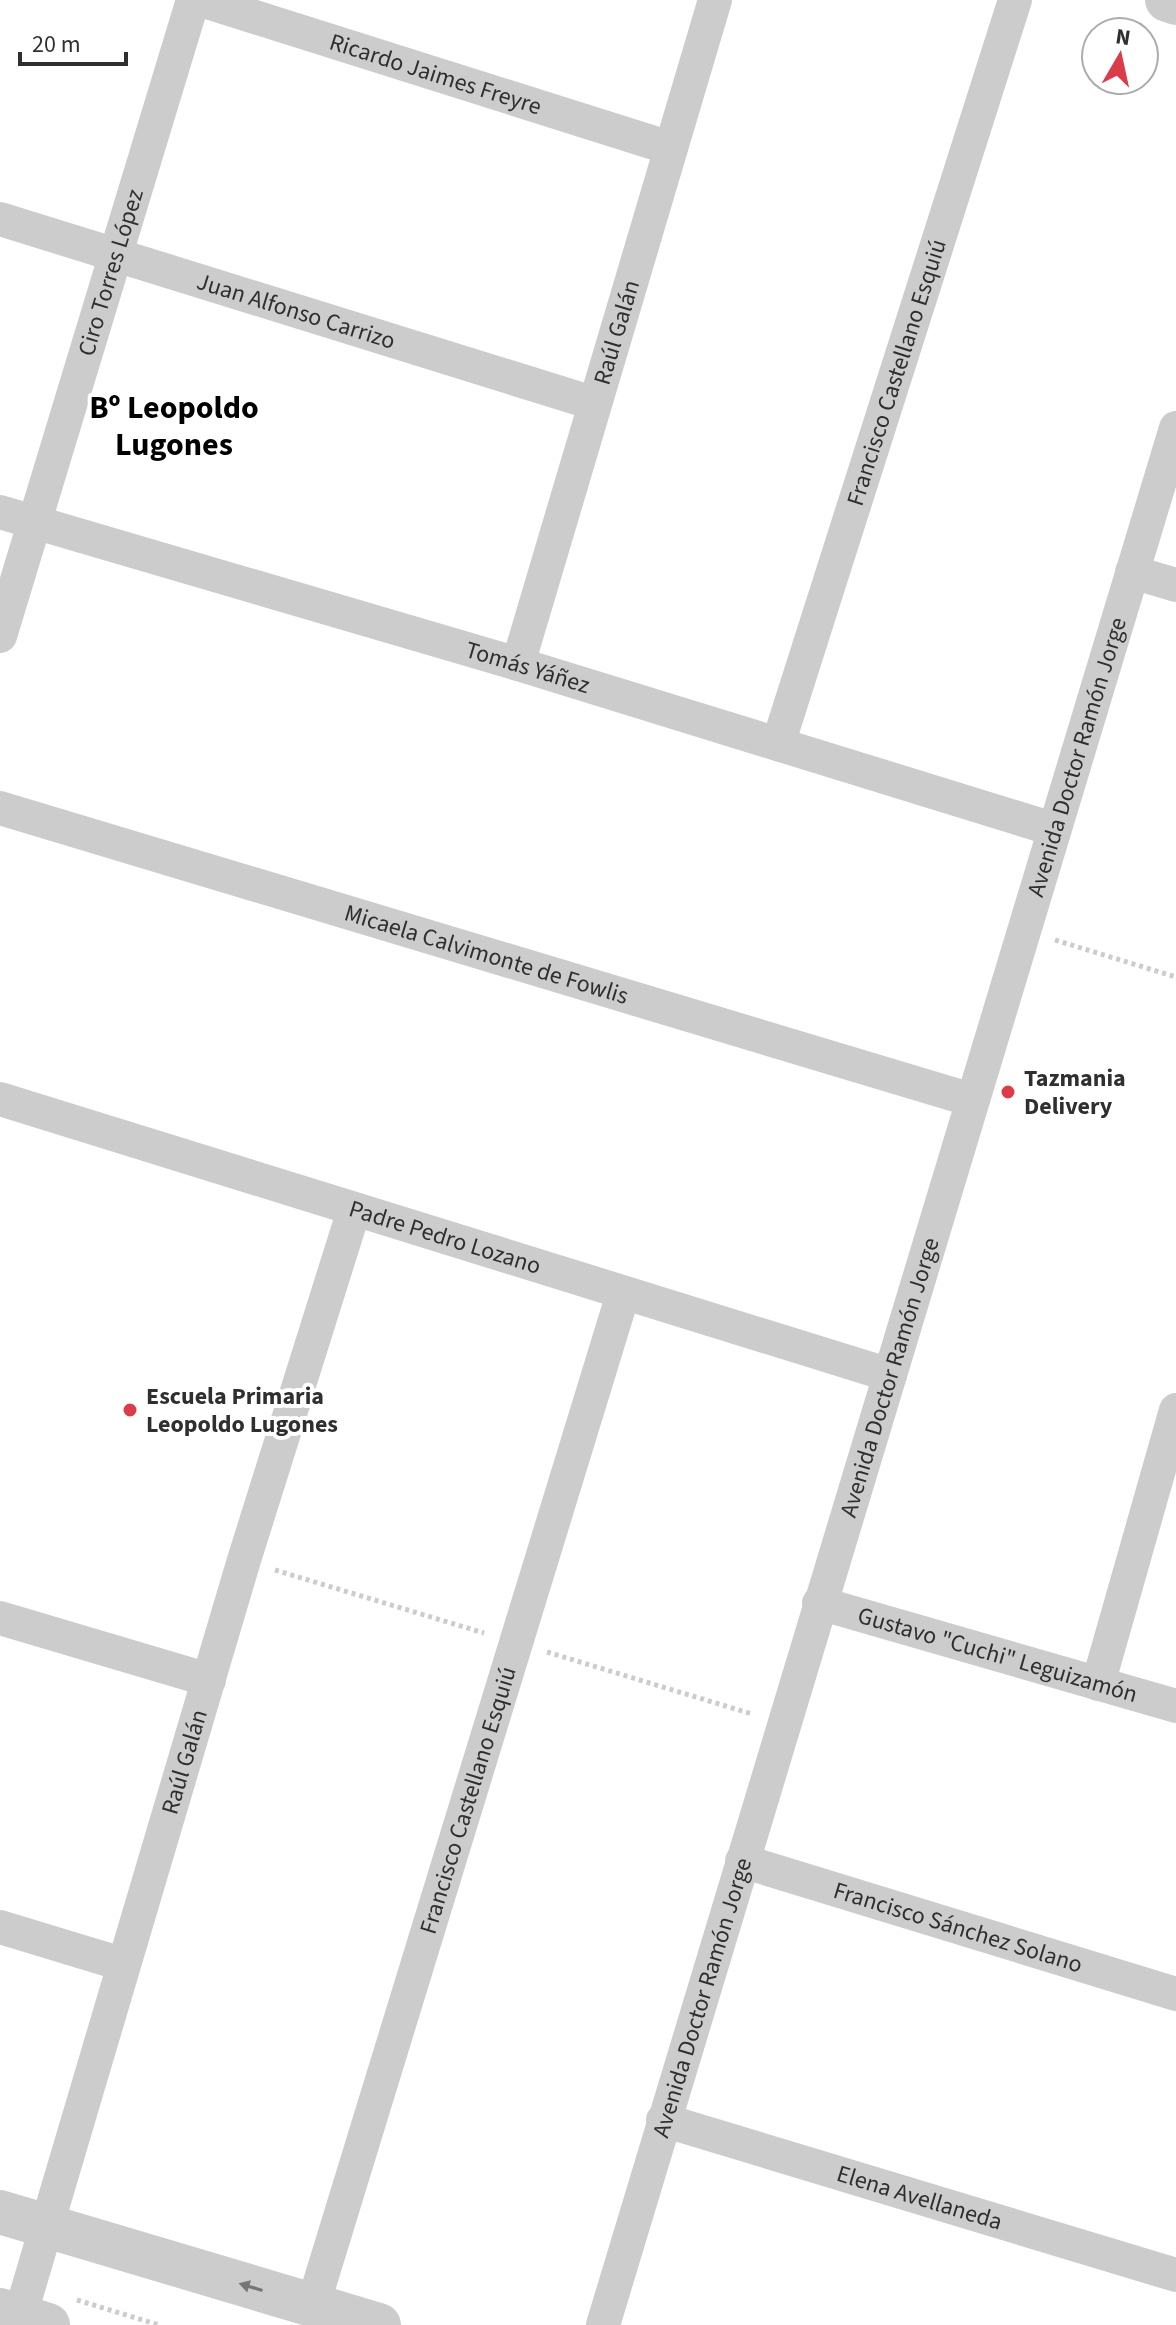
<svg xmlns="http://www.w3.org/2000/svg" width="1176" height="2325" font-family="'Source Sans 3',sans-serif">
<rect width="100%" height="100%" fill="#fff"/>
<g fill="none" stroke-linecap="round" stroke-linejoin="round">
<g stroke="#ccc" stroke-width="5" stroke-dasharray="4 4" stroke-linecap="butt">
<path d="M1055,940l121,37"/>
<path d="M275,1570l209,63"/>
<path d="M547,1652l205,62"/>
<path d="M77,2300l82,25"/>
</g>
<g stroke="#ccc" stroke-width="34">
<path id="s1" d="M201,0l469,148"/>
<path id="s2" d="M0,219l593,184"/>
<path id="s3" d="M0,512l518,152 535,165"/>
<path d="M1132,572l44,13"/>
<path id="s4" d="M0,636l193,-636"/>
<path id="s5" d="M518,664l197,-664"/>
<path id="s6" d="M778,744l237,-744"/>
<path id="s7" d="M0,808l972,292"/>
<path id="s8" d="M0,1099l890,276"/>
<path id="s9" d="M819,1603l357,103"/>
<path d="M0,1618l209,62"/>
<path d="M1098,1684l78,-274"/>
<path id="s10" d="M742,1861l434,133"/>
<path d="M0,1927l122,37"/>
<path id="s11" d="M663,2120l513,155"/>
<path id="s12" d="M313,2305l310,-1011"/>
<path id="s13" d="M20,2316l224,-756 110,-350"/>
<path id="s14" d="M603,2325l573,-1897"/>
</g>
<g stroke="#ccc" stroke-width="44">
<path d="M1167,0l9,3"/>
<path d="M0,2212l379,113"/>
<path d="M0,2310l48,15"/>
</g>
</g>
<defs><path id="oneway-solid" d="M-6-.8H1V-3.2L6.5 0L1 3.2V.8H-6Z" transform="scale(2)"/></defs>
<use fill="#767676" href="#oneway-solid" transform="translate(251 2287) rotate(-163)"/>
<g fill="#dc3b4a" stroke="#fff" stroke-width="3">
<circle cx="1008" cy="1092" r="8"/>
<circle cx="130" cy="1410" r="8"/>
</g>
<g text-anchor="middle" stroke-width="8" stroke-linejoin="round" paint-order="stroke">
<g font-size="24" fill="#2f2f2f" stroke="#fff">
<text dy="8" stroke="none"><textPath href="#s1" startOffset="246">Ricardo Jaimes Freyre</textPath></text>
<text dy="8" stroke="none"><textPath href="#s4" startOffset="380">Ciro Torres López</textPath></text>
<text dy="8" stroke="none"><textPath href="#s2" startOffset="310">Juan Alfonso Carrizo</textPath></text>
<text dy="8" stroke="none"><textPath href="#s5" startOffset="346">Raúl Galán</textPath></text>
<text dy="8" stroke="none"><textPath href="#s6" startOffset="390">Francisco Castellano Esquiú</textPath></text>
<text dy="8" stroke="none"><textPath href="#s3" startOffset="550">Tomás Yáñez</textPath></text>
<text dy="8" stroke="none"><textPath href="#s14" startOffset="1638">Avenida Doctor Ramón Jorge</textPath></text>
<text dy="8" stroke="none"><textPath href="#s7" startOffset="508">Micaela Calvimonte de Fowlis</textPath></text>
<text dy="8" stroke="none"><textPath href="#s8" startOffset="466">Padre Pedro Lozano</textPath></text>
<text dy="8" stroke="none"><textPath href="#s14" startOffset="990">Avenida Doctor Ramón Jorge</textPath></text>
<text dy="8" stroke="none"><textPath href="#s9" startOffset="186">Gustavo "Cuchi" Leguizamón</textPath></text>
<text dy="8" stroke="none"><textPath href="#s13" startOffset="578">Raúl Galán</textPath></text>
<text dy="8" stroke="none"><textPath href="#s12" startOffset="528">Francisco Castellano Esquiú</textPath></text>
<text dy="8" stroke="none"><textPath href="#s10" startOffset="226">Francisco Sánchez Solano</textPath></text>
<text dy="8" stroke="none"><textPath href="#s14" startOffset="342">Avenida Doctor Ramón Jorge</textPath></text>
<text dy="8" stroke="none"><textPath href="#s11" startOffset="268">Elena Avellaneda</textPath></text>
</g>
<g font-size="24" font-weight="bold" fill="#2f2f2f" stroke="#fff" text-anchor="start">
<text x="1024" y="1086">Tazmania<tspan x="1024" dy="28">Delivery</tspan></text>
<text x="146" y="1404">Escuela Primaria<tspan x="146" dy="28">Leopoldo Lugones</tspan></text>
</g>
<g font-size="32" font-weight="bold" fill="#000" stroke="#fff">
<text x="174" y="418">Bº Leopoldo<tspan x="174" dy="37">Lugones</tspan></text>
</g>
</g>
<g transform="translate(1120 56) rotate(9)"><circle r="38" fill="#ffffff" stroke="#acacac" stroke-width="2"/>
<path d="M0-6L14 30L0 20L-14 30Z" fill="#dc3b4a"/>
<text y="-12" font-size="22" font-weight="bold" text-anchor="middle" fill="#2f2f2f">N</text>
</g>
<path d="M20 52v12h106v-12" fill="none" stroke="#2f2f2f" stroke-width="4"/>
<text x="32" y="52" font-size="24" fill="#2f2f2f" stroke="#ffffff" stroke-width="6" paint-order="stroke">20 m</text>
</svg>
